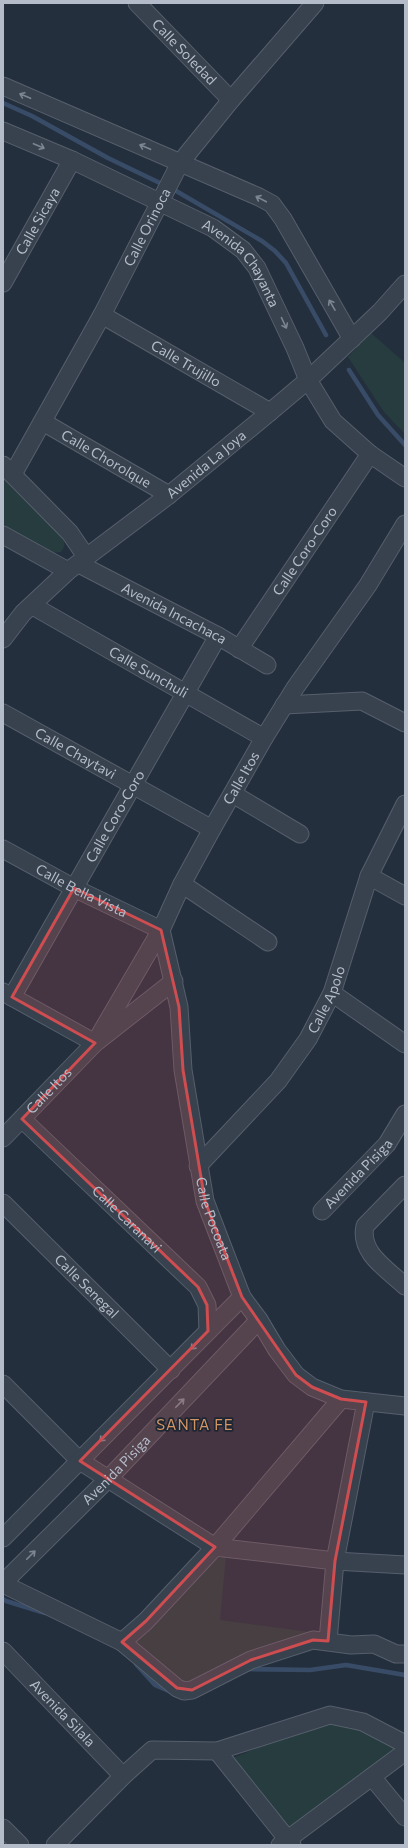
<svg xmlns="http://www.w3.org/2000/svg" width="408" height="1848" font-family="Commissioner,sans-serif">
<rect width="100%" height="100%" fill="#242f3e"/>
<g fill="#263c3f">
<path d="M371,333l34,30v71l-21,-22 -36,-55z"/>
<path d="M3,477l56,56c5,7 8,11 2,19l-11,1 -47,-26z"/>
<path d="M226,1557l-6,63 90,12 -117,51h-13l-47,-38 81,-87z"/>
<path d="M339,1724l19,2 37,21 2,6 -108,78 -56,-73 73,-30z"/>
</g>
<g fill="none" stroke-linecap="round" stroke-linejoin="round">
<g stroke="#394c67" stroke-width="4.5">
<path d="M3,103l29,13 76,42 56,27"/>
<path d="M171,188l91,53 13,10 11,12 40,72"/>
<path d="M349,370l29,45 27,30"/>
<path d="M3,1599l3,2 39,12"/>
<path d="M136,1664l19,21 16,7"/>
<path d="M246,1669l64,1 36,-5 59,10"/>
</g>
<defs>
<g id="minor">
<path id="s1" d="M137,3l94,97"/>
<path d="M3,86l256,111 13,7 11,15 69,120"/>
<path id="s2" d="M3,131l69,29 141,68 30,22 14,18 38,80 13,32 25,41 37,33 35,24"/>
<path id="s3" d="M3,283l69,-123"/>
<path id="s4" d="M102,315l168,97"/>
<path id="s5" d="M43,422l126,73"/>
<path d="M3,465l67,68 17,25"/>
<path id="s6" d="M13,474l89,-159 78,-152 51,-63 84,-97"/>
<path d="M3,535l65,36"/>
<path id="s7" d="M79,564l139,72 49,29"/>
<path id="s8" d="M33,606l231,132"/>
<path id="s9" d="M3,639l20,-26 45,-42 101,-76 101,-83 38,-32 72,-68 25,-28"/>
<path id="s10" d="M239,649l131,-195"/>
<path d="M284,705l78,-4 43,22"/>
<path id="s11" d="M3,713l209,116"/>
<path d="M233,794l67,40"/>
<path id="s12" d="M3,849l71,39 87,42 18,77 4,63 22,131 37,96 17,23 18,30 19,25 16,12 29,12 64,7"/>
<path d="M369,876l36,20"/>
<path d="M182,884l86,58"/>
<path id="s13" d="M3,992l92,51 66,-113 21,-46 30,-55 52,-91 31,-50 73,-103 37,-61"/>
<path d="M332,993l73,51"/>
<path id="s14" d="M12,997l206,-361"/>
<path id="s15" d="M22,1119l176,168 9,18 1,26"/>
<path id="s16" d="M3,1138l92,-95 79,-62"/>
<path id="s17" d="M198,1166l80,-85 30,-42 24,-46 37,-117 36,-72"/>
<path d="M405,1185l-40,41c-6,27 22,43 40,60"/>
<path id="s18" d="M3,1203l168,167"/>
<path id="s19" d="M322,1211l65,-67 18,-30"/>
<path d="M3,1384l77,77 135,86 120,14 70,4"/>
<path d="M3,1538l239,-241"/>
<path id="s20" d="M3,1583l106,-105 150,-158"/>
<path d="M3,1584l119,58 55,46 7,3 8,-1 59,-30 62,-20 38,5 23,-1 22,10h9"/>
<path d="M328,1641l7,-80 31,-159"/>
<path d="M122,1642l24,-21 69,-74 126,-148"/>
<path id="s21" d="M3,1651l120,125"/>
<path d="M217,1751l75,94"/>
<path d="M372,1777l33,40"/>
<path d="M3,1828l17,17"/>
<path d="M55,1845l68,-69 29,-26 65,1 113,-36 33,7 42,22"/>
<path d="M280,1845l125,-93"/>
</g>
</defs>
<use href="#minor" stroke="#565f6c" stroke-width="19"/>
<use href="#minor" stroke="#38414e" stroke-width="17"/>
</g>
<defs><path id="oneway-shaft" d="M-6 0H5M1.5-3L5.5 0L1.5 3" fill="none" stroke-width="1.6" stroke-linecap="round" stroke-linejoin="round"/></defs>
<g stroke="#7c8592">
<use href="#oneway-shaft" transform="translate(25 96) rotate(-157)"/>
<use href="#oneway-shaft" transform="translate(39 146) rotate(23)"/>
<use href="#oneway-shaft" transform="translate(145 147) rotate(-157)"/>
<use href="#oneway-shaft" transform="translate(261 199) rotate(-152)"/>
<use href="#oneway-shaft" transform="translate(332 305) rotate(-120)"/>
<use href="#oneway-shaft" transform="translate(284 323) rotate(65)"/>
<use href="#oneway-shaft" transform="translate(195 1345) rotate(134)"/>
<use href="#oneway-shaft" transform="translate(180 1403) rotate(-46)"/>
<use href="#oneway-shaft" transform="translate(104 1437) rotate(135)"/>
<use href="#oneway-shaft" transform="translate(31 1555) rotate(-45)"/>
</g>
<path fill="#ce4d50" fill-opacity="0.2" stroke="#ce4d50" stroke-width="3" stroke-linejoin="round" d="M74,888l87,42 18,77 4,63 22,131 37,96 54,78 16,12 29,12 25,3 -31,159 -7,80 -15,-1 -62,20 -59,30 -15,-2 -55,-46 24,-21 69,-74 -135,-86 128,-130 -1,-26 -9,-18 -176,-168 73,-76 -83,-46z"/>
<g text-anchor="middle" stroke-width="3.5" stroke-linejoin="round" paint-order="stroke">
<g font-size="14" fill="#b4bcc9" stroke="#1d2633">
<text dy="5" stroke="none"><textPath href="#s1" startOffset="68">Calle Soledad</textPath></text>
<text dy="5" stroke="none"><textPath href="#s3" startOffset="71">Calle Sicaya</textPath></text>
<text dy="5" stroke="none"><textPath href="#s6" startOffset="281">Calle Orinoca</textPath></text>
<text dy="5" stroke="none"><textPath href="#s2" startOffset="277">Avenida Chayanta</textPath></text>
<text dy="5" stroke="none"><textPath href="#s4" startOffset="97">Calle Trujillo</textPath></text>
<text dy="5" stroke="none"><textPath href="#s5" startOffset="73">Calle Chorolque</textPath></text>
<text dy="5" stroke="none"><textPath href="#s9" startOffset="269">Avenida La Joya</textPath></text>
<text dy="5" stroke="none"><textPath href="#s10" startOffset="118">Calle Coro-Coro</textPath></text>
<text dy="5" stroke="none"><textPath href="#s7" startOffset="107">Avenida Incachaca</textPath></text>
<text dy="5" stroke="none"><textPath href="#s8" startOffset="133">Calle Sunchuli</textPath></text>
<text dy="5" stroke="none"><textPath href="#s11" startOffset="83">Calle Chaytavi</textPath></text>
<text dy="5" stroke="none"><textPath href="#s13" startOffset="408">Calle Itos</textPath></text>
<text dy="5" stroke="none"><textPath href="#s14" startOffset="208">Calle Coro-Coro</textPath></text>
<text dy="5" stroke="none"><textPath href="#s12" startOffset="89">Calle Bella Vista</textPath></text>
<text dy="5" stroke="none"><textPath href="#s17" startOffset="212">Calle Apolo</textPath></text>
<text dy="5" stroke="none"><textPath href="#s16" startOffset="66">Calle Itos</textPath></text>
<text dy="5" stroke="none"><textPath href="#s19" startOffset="52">Avenida Pisiga</textPath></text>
<text dy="5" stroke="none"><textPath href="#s12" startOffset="472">Calle Pocoata</textPath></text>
<text dy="5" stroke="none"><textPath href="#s15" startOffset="145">Calle Caranavi</textPath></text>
<text dy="5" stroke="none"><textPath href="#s18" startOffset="118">Calle Senegal</textPath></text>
<text dy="5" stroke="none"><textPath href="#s20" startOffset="160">Avenida Pisiga</textPath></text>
<text dy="5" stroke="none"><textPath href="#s21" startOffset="86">Avenida Silala</textPath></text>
</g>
<g font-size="15" letter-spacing="1" fill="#d59563" stroke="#1d2633">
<text x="195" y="1430">SANTA FE</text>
</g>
</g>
<rect width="408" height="1848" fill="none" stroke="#b4bcc9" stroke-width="8"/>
</svg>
